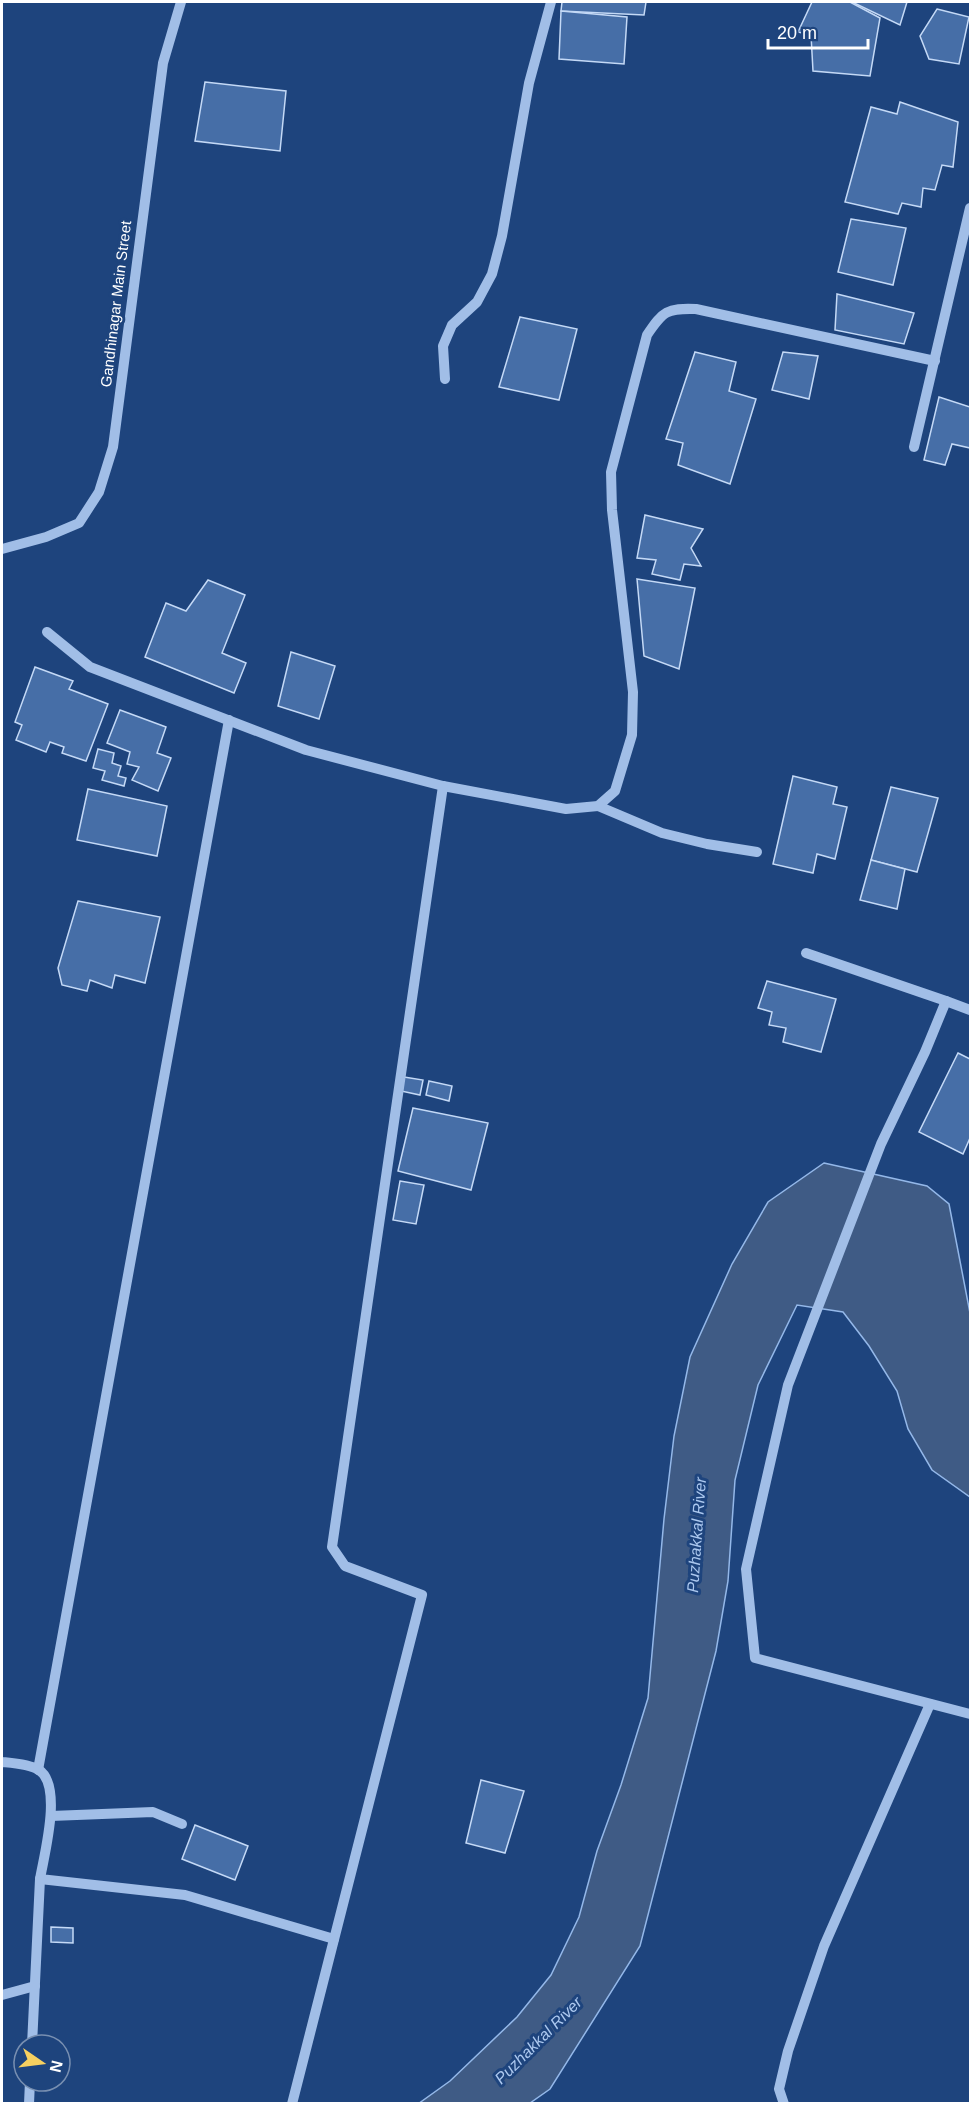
<svg xmlns="http://www.w3.org/2000/svg" width="972" height="2105" font-family="Arial,sans-serif">
<rect width="100%" height="100%" fill="#1e447d"/>
<path fill="#3f5b85" stroke="#94b8e9" stroke-width="1.5" d="M824,1163l103,23 22,18 21,109v184l-38,-27 -24,-41 -11,-38 -28,-45 -26,-34 -46,-7 -39,80 -23,95 -7,101 -12,70 -76,295 -90,143 -20,14 -112,1 32,-23 67,-64 34,-42 28,-58 18,-66 24,-66 27,-87 16,-179 10,-83 16,-79 42,-93 36,-62z"/>
<g fill="#466ea7" stroke="#c4d9f6" stroke-width="1.5">
<path d="M562,2h84l-2,13 -83,-4z"/>
<path d="M812,2h38l30,16 -10,58 -57,-5 -2,-36 -13,-3z"/>
<path d="M852,2h55l-7,23z"/>
<path d="M937,9l32,8 -10,47 -30,-5 -9,-23z"/>
<path d="M561,11l66,6 -3,47 -65,-5z"/>
<path d="M205,82l81,9 -6,60 -85,-10z"/>
<path d="M900,102l58,20 -5,45 -11,-2 -7,25 -12,-2 -2,19 -19,-4 -4,11 -53,-12 26,-95 26,7z"/>
<path d="M851,219l55,9 -13,57 -55,-13z"/>
<path d="M837,294l77,19 -10,31 -69,-14z"/>
<path d="M520,317l57,12 -18,71 -60,-13z"/>
<path d="M695,352l41,10 -7,29 27,8 -26,85 -52,-19 5,-22 -17,-4z"/>
<path d="M783,352l35,4 -9,43 -37,-9z"/>
<path d="M939,397l31,10v41l-18,-4 -7,21 -21,-5z"/>
<path d="M645,515l58,14 -12,19 10,18 -17,-2 -4,16 -28,-6 4,-14 -19,-2z"/>
<path d="M637,579l58,9 -16,81 -35,-13z"/>
<path d="M208,580l37,15 -23,58 24,10 -12,30 -89,-36 21,-54 20,8z"/>
<path d="M291,652l44,14 -16,53 -41,-13z"/>
<path d="M35,667l38,14 -4,8 39,15 -22,57 -24,-8 2,-6 -14,-5 -4,10 -30,-12 6,-15 -7,-3z"/>
<path d="M120,710l46,17 -9,26 14,5 -13,33 -26,-11 7,-13 -12,-3 3,-12 -23,-9z"/>
<path d="M98,749l16,4 -2,10 9,3 -3,10 8,2 -2,8 -22,-6 3,-9 -12,-3z"/>
<path d="M793,776l44,11 -4,17 14,3 -12,52 -18,-5 -4,19 -40,-9z"/>
<path d="M891,787l47,11 -21,74 -46,-12z"/>
<path d="M88,789l79,17 -10,50 -80,-16z"/>
<path d="M871,860l34,9 -8,40 -37,-9z"/>
<path d="M78,901l82,16 -15,66 -30,-8 -3,13 -22,-8 -3,11 -25,-6 -4,-17z"/>
<path d="M767,981l69,18 -15,53 -38,-10 3,-14 -17,-3 3,-13 -14,-4z"/>
<path d="M958,1053l12,6v79l-7,16 -44,-22z"/>
<path d="M404,1077l19,3 -3,15 -19,-4z"/>
<path d="M429,1081l23,5 -3,15 -23,-6z"/>
<path d="M413,1108l75,15 -17,67 -73,-19z"/>
<path d="M400,1181l24,4 -8,39 -23,-4z"/>
<path d="M481,1780l43,11 -19,62 -39,-10z"/>
<path d="M195,1825l53,21 -13,34 -53,-21z"/>
<path d="M51,1927l22,1v15l-22,-1z"/>
</g>
<g fill="none" stroke-linecap="round" stroke-linejoin="round">
<g stroke="#a1bee7" stroke-width="10">
<path d="M445,379l-2,-33 9,-21 25,-23 15,-28 10,-38 27,-153 22,-81"/>
<path d="M914,447l56,-239"/>
<path d="M2,549l44,-12 33,-14 20,-31 14,-45 50,-384 18,-61"/>
<path d="M47,632l43,35 216,83 137,36 123,23 32,-3 17,-15 17,-56 1,-43 -21,-182 -1,-38 36,-137c16,-24 20,-27 49,-26l239,52"/>
<path d="M598,806l64,27 45,11 50,8"/>
<path d="M806,953l140,48"/>
<path d="M970,1010l-24,-9 -21,51 -44,92 -93,241 -42,184 9,89 215,56"/>
<path d="M2,1762c10,1 27,2 37,8 24,16 5,85 1,109l145,16 149,44"/>
<path d="M38,1770l191,-1050"/>
<path d="M51,1816l102,-4 29,12"/>
<path d="M2,1995l33,-9"/>
<path d="M32,2045l8,-166"/>
<path d="M29,2104l1,-23"/>
<path d="M292,2104l130,-509 -77,-29 -13,-19 111,-761"/>
<path d="M784,2104l-5,-15 9,-38 36,-105 106,-242"/>
</g>
</g>
<g text-anchor="middle" stroke-width="6" stroke-linejoin="round" paint-order="stroke">
<g font-size="15" fill="#fff" stroke="#1e447d">
<text transform="translate(116 304) rotate(-83)" y="5">Gandhinagar Main Street</text>
</g>
<g font-size="16" font-style="italic" fill="#acc8ef" stroke="#1e447d">
<text transform="translate(696 1535) rotate(-86)" y="6">Puzhakkal River</text>
<text transform="translate(538 2040) rotate(-45)" y="6">Puzhakkal River</text>
</g>
</g>
<rect width="972" height="2105" fill="none" stroke="#ffffff" stroke-width="6"/>
<g transform="translate(42 2063) rotate(104)"><circle r="28" fill="#1e447d" stroke="#788fb1" stroke-width="1.5"/>
<path d="M0-4.5L10 22L0 15L-10 22Z" fill="#f6d060"/>
<text y="-9" font-size="16" font-weight="bold" text-anchor="middle" fill="#ffffff">N</text>
</g>
<path d="M768 39v9h100v-9" fill="none" stroke="#ffffff" stroke-width="3"/>
<text x="777" y="39" font-size="18" fill="#ffffff" stroke="#1e447d" stroke-width="4.5" paint-order="stroke">20 m</text>
</svg>
